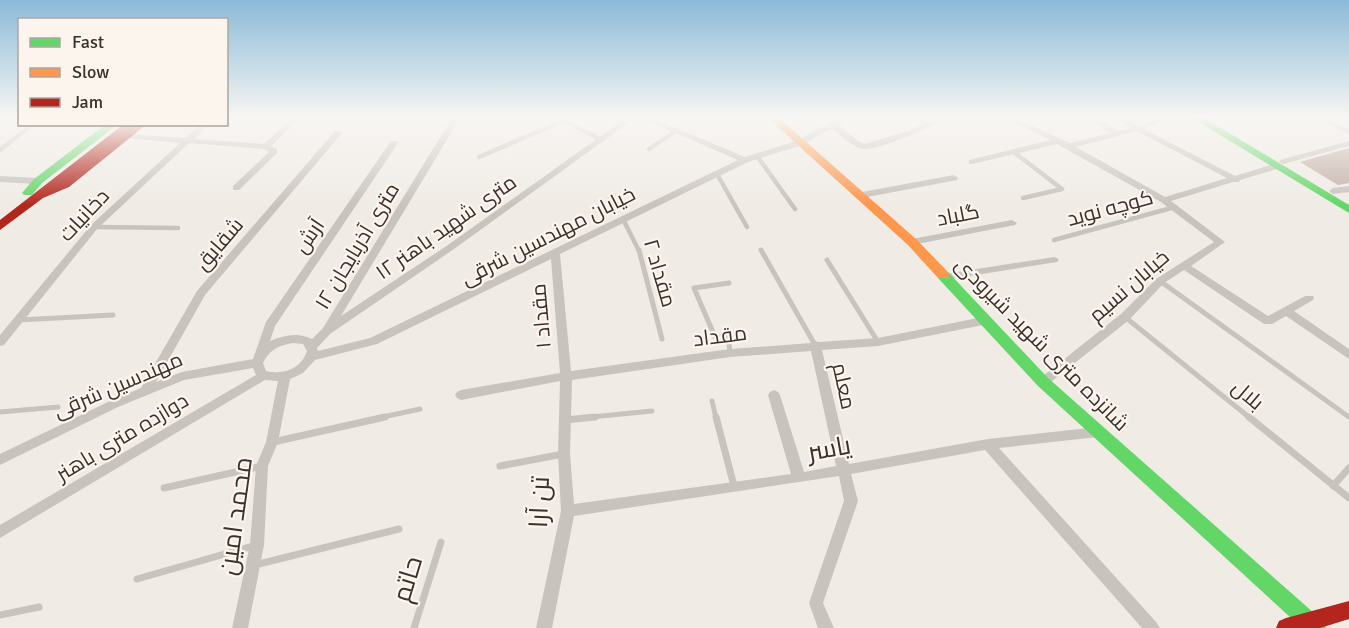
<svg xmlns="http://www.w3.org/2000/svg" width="1349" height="628" font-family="Signika,Cairo,sans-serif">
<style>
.building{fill:#c3afa7}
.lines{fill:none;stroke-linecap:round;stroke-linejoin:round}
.lane-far2{stroke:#c9c3be;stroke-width:4.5}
.lane-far1{stroke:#c9c3be;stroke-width:5}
.lane{stroke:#c9c3be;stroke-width:7}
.street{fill:#c9c3be;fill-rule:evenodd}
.fast{fill:#63d668;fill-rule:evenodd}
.slow{fill:#ff974d;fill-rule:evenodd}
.jam{fill:#b3261e;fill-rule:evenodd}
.labels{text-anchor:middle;stroke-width:4.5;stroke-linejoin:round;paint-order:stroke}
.street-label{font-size:21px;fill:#3b302b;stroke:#fbf5ee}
.near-street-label{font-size:26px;fill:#3b302b;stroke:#fbf5ee}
</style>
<rect width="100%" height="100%" fill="#f0ebe5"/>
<path class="building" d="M1349 148V183L1338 185 1300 162Z"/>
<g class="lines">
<g class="lane-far2">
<path d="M559 118 602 140"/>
<path d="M649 149 677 130"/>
<path d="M0 150 33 124"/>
<path d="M1015 153 1062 189 1023 198"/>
<path d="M757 156 795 209"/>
<path d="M479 157 563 121"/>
<path d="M717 174 747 227"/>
<path d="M623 219 639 251"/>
<path d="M94 227 178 228"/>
<path d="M1054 240 1175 207"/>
</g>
<g class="lane-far1">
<path d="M639 250 662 339"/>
<path d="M761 250 815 345"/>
<path d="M827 260 878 342"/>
<path d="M1160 281 1349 417"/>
<path d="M729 283 694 288 715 337 728 336 730 353"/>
<path d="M1125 317 1250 418"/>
<path d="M19 320 113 315"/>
<path d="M712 401 716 418"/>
<path d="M0 412 58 407"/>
<path d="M378 418 420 409"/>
<path d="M581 418 652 411"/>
</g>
<g class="lane">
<path d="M716 417 734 486"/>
<path d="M1249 417 1349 498"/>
<path d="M565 420 595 417"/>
<path d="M273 442 385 417"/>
<path d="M500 466 563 454"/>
<path d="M1333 486 1349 468"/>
<path d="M164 488 262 466"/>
<path d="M255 565 399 529"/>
<path d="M137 579 256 545"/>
<path d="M0 615 39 607"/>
<path d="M414 628 441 542"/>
</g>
<g class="street">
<path d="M292 118H300L271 146 277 149V153L239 190H233V186L269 152 264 149 189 143 97 229 4 345 0 346V335L91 225 180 143 128 138H125V134L185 138 200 124H208L194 139 264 144Z"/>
<path d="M452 118H460L341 316 448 245 626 118H635L454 249 330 334 317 348 318 351 370 338 738 160 641 118H652L745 157 796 141 839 118H849L838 125 861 143 865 144 908 131 935 118H945C933 127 876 151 863 149 851 147 841 135 832 128L802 145 748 162 560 254 571 371 730 349 811 343 815 341 819 342 878 338 983 317 987 318 988 321 987 324 983 325 878 346 822 350 849 464 988 439 1098 427 1102 428 1104 432 1102 436 1098 437 999 448 1157 623 1160 628H1142L985 450 851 474 858 501 823 603 834 628H818L809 603 844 501 839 476 574 516 552 628H536L561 511 558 454 560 381 461 400 457 398 455 395 457 392 461 390 560 373 551 259 377 344 315 360 303 373 290 379 278 442 268 466 264 545 248 628H232L250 545 256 466 266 442 278 381 265 380 0 538V525L256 375 253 368 184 380 118 407 0 465V454L110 401 141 388 197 291 335 131H341L342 133 205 295 156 382 182 372 253 359 266 322 391 141H397L398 143 275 326 270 341C284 335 298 332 312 339L323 328ZM293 343 303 344 307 351C301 369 284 375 266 371L263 363C269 350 279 345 293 343ZM811 351 836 466 804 472 780 395 778 392 774 390 770 392 768 395 791 474 574 504 570 454 572 380 730 357Z"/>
<path d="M1005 118H1015L1070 143 1111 133 1087 118H1097L1119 131 1131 128 1117 121V118H1124L1138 126 1159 118H1170L1144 129 1235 176 1274 164H1280V168L1240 180 1239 182H1233L1171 201 1225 242 1191 266 1268 316 1305 296H1313L1314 298 1313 300 1294 311 1349 349V359L1286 316 1272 324H1264L1184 270 1164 283 1129 320 1047 385H1039L1037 382 1039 379 1121 314 1156 279 1214 242 1161 202 1057 144 972 164H969V160L1051 140ZM1137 131 1227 178 1165 197 1076 147Z"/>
<path d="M1315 118H1325L1349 129V134Z"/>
<path d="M1349 141V146L1283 164 1279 162 1280 160Z"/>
<path d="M954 175 958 178 957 180 862 198 858 195 862 192Z"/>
<path d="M0 176 38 178 42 181 38 184 0 182Z"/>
<path d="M1349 186V192L1333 194 1329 191 1333 188Z"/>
<path d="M1012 220 1017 223 1015 225 912 245 907 242 912 239Z"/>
<path d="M1054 257 1057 258 1059 260 1057 262 945 280 940 277 945 274Z"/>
</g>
<g class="fast">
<path d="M1192 118H1204L1349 205V213Z"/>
<path d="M106 124H118L42 183 32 195H24L22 193 34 179Z"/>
<path d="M943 271 948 272 1048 378 1323 621 1326 628H1302L1038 386 938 278 937 275 938 272Z"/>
</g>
<path class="slow" d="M768 118H779L916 239 948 272 949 275 948 278H938L908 245Z"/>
<g class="jam">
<path d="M124 124H147L69 187 43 198 0 230V220Z"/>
<path d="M1349 601V619L1320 628H1276L1279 621 1286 618Z"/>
</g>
</g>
<linearGradient id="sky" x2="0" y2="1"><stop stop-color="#8bbad8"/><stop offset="0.57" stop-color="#f8f6f3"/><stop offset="1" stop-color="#f8f6f3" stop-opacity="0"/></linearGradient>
<rect width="1349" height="206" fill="url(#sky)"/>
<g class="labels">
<g class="street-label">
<text transform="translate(1110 208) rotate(-15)" y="7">کوچه نوید</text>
<text transform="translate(84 215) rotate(-47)" y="7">دخانیات</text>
<text transform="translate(958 215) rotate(-11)" y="7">گلباد</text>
<text transform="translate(446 227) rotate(-35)" y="7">۱۲ متری شهید باهنر</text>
<text transform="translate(309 236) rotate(-56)" y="7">آرش</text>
<text transform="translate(548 236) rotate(-27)" y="7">خیابان مهندسین شرقی</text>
<text transform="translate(219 244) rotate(-49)" y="7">شقایق</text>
<text transform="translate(357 246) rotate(-59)" y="7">۱۲ متری آذربایجان</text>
<text transform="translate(660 273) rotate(74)" y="7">مقداد ۲</text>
<text transform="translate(1129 286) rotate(-41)" y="7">خیابان نسیم</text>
<text transform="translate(541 316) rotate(-95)" y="7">مقداد ۱</text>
<text transform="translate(720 336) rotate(-7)" y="7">مقداد</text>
<text transform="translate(1042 344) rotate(45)" y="7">شانزده متری شهید شیرودی</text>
<text transform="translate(118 385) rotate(-23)" y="7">مهندسین شرقی</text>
<text transform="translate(844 386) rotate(78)" y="7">معلم</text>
<text transform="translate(1248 395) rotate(40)" y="7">بلال</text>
<text transform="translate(122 437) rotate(-31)" y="7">دوازده متری باهنر</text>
</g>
<g class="near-street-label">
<text transform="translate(829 448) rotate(-10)" y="9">یاسر</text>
<text transform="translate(539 502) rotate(-88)" y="9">تن آرا</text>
<text transform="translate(235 516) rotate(-82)" y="9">محمد امین</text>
<text transform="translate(407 579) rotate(-73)" y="9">حاتم</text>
</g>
</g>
<rect x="18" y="18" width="210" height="108" fill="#fbf5ee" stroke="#aea6a0" stroke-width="1.5"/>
<rect x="30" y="38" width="30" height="9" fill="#63d668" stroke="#aea6a0" stroke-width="1.5"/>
<text x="72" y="48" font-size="18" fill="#3b302b">Fast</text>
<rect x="30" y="68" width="30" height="9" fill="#ff974d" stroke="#aea6a0" stroke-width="1.5"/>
<text x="72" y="78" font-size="18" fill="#3b302b">Slow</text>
<rect x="30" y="98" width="30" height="9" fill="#b3261e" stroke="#aea6a0" stroke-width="1.5"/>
<text x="72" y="108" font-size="18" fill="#3b302b">Jam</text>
</svg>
